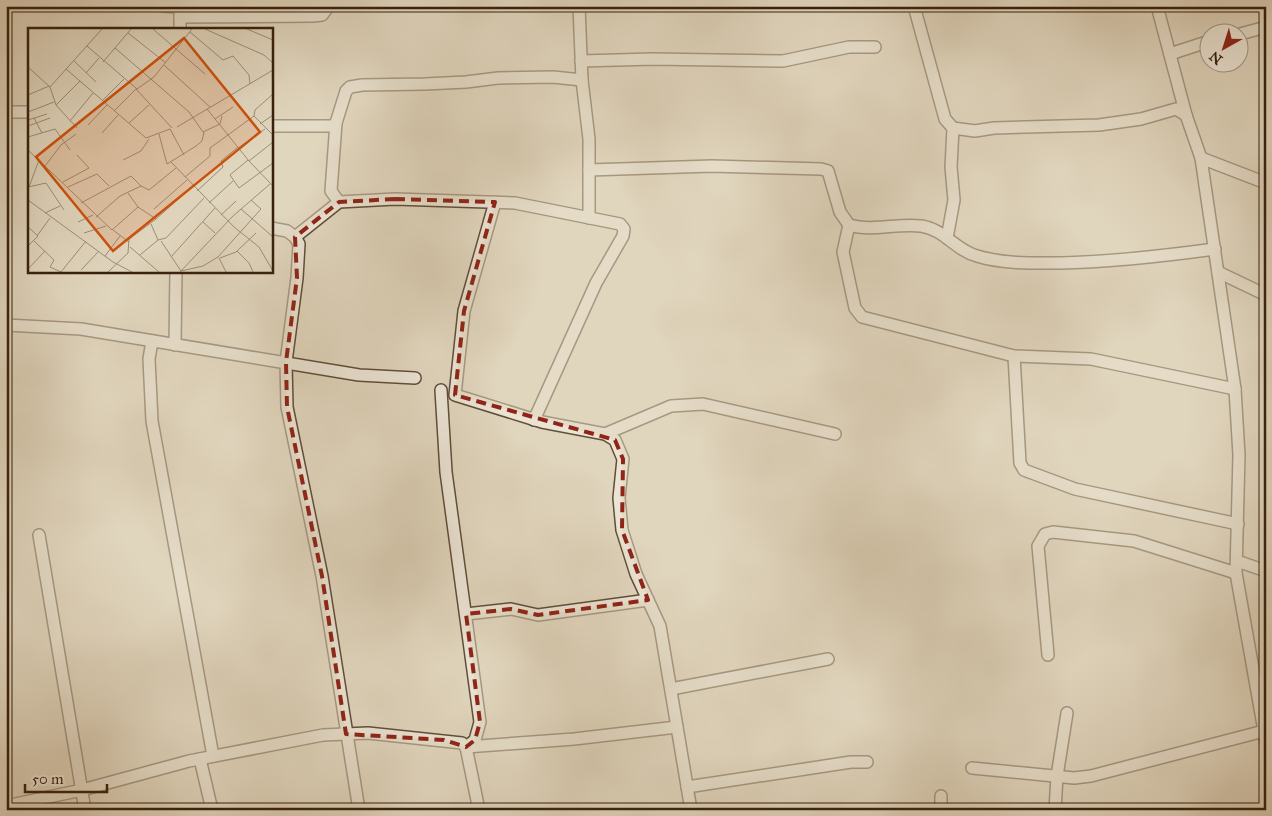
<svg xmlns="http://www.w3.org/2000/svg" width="1272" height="816" font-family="'IM FELL Great Primer',serif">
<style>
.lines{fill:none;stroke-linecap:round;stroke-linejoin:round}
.street-casing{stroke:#604e39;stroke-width:14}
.street{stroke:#ebe4d4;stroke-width:11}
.marked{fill:none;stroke:#8f2418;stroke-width:4;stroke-dasharray:10 6;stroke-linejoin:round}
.inset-road{fill:none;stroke:#9c8d77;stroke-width:1}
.view{fill:#cd510c;fill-opacity:0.15;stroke:#cd510c;stroke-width:2.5}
.inset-edge{fill:none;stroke:#36210d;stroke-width:2.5}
</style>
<rect width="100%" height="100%" fill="#e0d5bd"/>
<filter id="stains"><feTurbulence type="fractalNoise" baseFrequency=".004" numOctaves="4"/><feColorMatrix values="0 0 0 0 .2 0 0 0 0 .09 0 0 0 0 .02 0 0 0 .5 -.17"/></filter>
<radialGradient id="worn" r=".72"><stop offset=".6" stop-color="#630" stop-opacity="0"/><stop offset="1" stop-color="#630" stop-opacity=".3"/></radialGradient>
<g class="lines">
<defs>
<g id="street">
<path d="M162 6 180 7"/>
<path d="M579 6 582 80 589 139V218"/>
<path d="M914 6 945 119 953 128 975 131 994 128 1099 125 1141 119 1176 109 1186 115 1201 158 1235 389 1239 455 1236 573 1266 742"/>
<path d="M1157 6 1186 115"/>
<path d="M180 17 313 16 322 15 329 6"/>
<path d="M180 29V6"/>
<path d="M1240 34 1266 27"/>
<path d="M1170 54 1210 41"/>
<path d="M581 61 653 59 783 61 849 47H875"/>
<path d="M6 112H29"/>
<path d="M336 123 331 191 339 202"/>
<path d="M271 126H333L336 123 346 91 350 87 362 85 425 84 466 82 498 78 553 77 582 80"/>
<path d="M1201 158 1266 183"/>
<path d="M589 170 712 166 821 169 828 171 840 212 849 225C873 232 896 223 921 226 944 229 955 250 977 256 1003 264 1032 263 1060 263 1112 262 1163 256 1215 249"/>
<path d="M495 202 464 311 455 395 542 422 605 434 615 440 623 459 619 498 622 530 636 574 660 626 691 810"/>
<path d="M849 225 843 252 855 308 862 317 1014 356 1091 359 1235 389"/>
<path d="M271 228 287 231 295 237 299 244 297 278 286 362 287 407 322 576 359 810"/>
<path d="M295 237 339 202 395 199 515 203 620 224 624 229 623 236 596 283 534 420"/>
<path d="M947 238 954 200 951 167 953 128"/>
<path d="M1218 272 1266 295"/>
<path d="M6 325 81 329 359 375 415 378"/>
<path d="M152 341 149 359 152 421 213 756"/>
<path d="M175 345 176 271"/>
<path d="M1014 356 1020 463 1024 470 1075 489 1238 524"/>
<path d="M441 390 446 472 480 722 475 740 466 747"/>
<path d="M605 434 671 406 703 404 835 434"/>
<path d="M39 535 85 810"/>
<path d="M1237 561 1266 571"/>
<path d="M466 614 511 609 538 615 648 600"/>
<path d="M1048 655 1038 546 1045 534 1053 532 1134 541 1236 573"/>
<path d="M671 689 828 659"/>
<path d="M466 747 574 739 677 727"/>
<path d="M200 759 212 810"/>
<path d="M972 768 1074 778 1091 776 1264 731"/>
<path d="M687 787 851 762H867"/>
<path d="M941 796V810"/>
<path d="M6 806 82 790 189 761 323 735 368 733 462 743 466 747 479 810"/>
<path d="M1055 810 1057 776 1067 713"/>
</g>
</defs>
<use href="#street" class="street-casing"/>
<use href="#street" class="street"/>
</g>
<path d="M0 0H1272V816H0ZM395 199 495 202 464 311 455 395 615 440 623 459 622 530 648 600 538 615 511 609 466 614 480 722 475 740 466 747 444 740 346 734 322 576 287 407 286 362 297 278 295 237 339 202Z" fill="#e0d5bd" fill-opacity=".55" fill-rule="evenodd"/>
<path class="marked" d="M395 199 495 202 464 311 455 395 615 440 623 459 622 530 648 600 538 615 511 609 466 614 480 722 475 740 466 747 444 740 346 734 322 576 287 407 286 362 297 278 295 237 339 202Z"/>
<g transform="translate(28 28)">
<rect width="245" height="245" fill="#e0d5bd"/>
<path class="inset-road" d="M125 1 177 46M177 1 236 27 245 35M219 1 245 12M162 4 195 32 205 28 221 47 222 56M100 5 138 35M59 18 109 61 126 49 164 1M87 20 161 84 175 104 192 96 194 88M46 33 68 54M75 34 103 1M136 37 182 79M0 39 22 59 28 77 49 100M38 41 118 110 142 101 156 127M58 45 71 30M22 59 74 1M0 67 21 58M74 73 96 51M28 77 52 53M179 81 221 133 245 158M86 83 108 61 144 100M0 84 26 74M226 88 245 107M6 90 14 105M187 91 205 79M0 92 19 86M42 93 65 65M101 95 121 77M232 96 245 87M60 97 79 77M0 98 22 90M149 99 245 42M74 105 90 87M131 106 139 136 168 118 174 113 176 104M0 109 27 101 42 122M210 120 237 101M0 122 84 202 110 179 128 191 165 158M95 132 113 123 121 111M220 132 202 147 211 160 245 135M221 133 245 114M143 134 206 199 231 219 245 243M17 138 33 117 48 106M157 149 182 128V120L226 88 227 82 245 66M35 154 61 140 49 127M0 159 18 155 36 182M1 159 11 132M40 159 69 146 81 158M169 163 195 139 193 133 210 119M100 165 110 179M0 172 85 234 104 244M53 175 103 148 113 158M181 175 205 153M126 181 159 152M213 181 245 209M17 185 32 178M193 187 208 173M68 189 92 168 113 158 121 162 148 140M50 194 65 187M175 194 187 205M123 196 130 212M0 199 10 208 0 218M85 202 101 214M56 205 78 198M9 208 22 190M6 213 26 232 22 239 33 244M133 213 153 243 175 238 190 229 233 181 223 172M102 219 131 244M209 223 221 235 225 244M112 227 130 212 138 210 176 170M77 228 92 208M143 229 187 180M191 230 198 244M192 230 208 224 228 205M0 241 17 223M53 242 71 223M33 244 58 213M80 244 100 225 101 211 128 191M152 244 205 188 242 156"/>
<path class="view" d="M156 10 232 104 85 223 8 129Z"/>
<rect width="245" height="245" class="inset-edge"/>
</g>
<rect width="1272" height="816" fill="none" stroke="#e0d5bd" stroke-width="25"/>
<rect x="8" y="8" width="1257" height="801" fill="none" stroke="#36210d" stroke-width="2.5"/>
<rect x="12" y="12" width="1247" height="791" fill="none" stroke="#36210d"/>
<g transform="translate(1224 48) rotate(219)"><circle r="24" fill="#ebe4d4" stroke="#a39684"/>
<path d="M0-4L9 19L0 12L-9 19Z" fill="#8f2418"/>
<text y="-8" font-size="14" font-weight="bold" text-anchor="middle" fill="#36210d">N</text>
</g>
<path d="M25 784v8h82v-8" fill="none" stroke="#36210d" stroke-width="2.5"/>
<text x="32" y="784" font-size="15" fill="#36210d" stroke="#ebe4d4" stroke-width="4" paint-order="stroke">50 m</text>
<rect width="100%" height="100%" filter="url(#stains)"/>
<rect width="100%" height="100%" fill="url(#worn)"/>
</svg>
